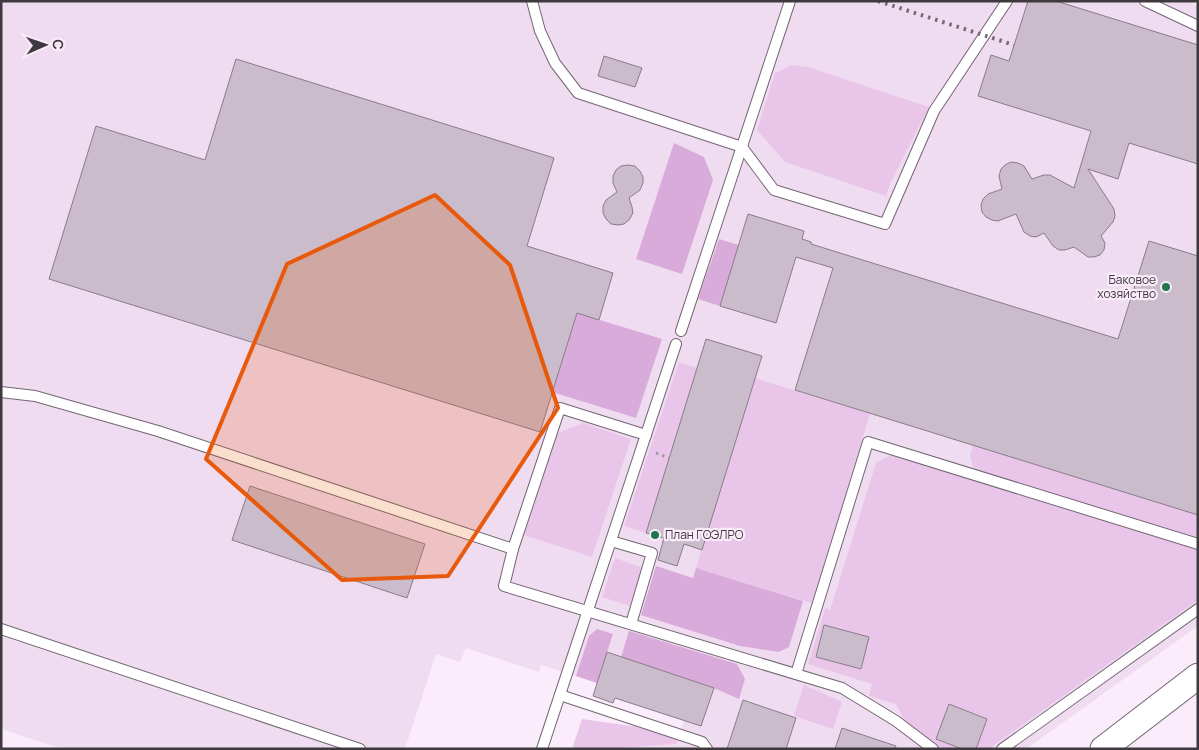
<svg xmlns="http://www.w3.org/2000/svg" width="1199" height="750" font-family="Manrope,sans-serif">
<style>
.built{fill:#f0dcf0}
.green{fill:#e9c5ea}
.forest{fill:#d8abda}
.building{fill:#cabcca;stroke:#897c89}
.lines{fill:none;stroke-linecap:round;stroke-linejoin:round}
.service-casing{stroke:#726673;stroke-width:12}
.tertiary-casing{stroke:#726673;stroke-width:27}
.path{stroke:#a59ba5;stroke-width:3;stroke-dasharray:2.5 4;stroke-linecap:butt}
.service{stroke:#fff;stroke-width:10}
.tertiary{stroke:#fff;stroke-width:25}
.rail{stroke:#726b72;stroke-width:4;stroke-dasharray:2.5 5;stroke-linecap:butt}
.marked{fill:#e8590c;fill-opacity:0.2;stroke:#e8590c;stroke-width:4;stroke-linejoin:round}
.poi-dot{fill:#20764a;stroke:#faecfa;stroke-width:2}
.labels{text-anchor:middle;stroke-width:4.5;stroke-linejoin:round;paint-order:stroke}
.poi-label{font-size:12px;fill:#3e393e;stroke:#faecfa;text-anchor:end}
</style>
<rect width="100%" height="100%" fill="#faecfa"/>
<path class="built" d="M1 1H1190L1198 7V626L1026 749H609L676 744 684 721 615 698 613 703 593 696 597 683 576 676 541 665 539 672 466 648 460 662 436 654 405 749H62L1 729Z"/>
<g class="green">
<path d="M792 65 808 67 929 107 890 184 886 196 785 162 757 130 775 73Z"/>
<path d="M679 362 697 368 646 533 624 526Z"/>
<path d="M755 378 870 414 812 603 696 568Z"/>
<path d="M583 423 631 439 592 557 524 535 558 433Z"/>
<path d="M973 445 1198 515V537L1193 538 974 470 970 456Z"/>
<path d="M891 455 1198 550V600L990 748 942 749 904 720 896 704 869 696 872 684 808 664 825 608 830 610 876 463Z"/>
<path d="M615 558 643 568 630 606 602 597Z"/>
<path d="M804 685 842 702 833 729 794 716Z"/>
<path d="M582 719 638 727 678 740 676 744 609 749H572Z"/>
</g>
<g class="forest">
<path d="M674 143 704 157 713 180 682 274 636 259Z"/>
<path d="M719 239 739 245 720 306 698 299Z"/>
<path d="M577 313 662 339 636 418 552 392Z"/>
<path d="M656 566 693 578 696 568 803 601 789 647 779 652 740 646 641 615Z"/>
<path d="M597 629 613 634 597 683 576 676 589 636Z"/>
<path d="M629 631 737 664 745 679 739 699 714 688 621 657Z"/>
</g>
<g class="building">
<path d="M1028 1H1056L1198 45V164L1129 143 1118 179 1088 169 1114 209 1115 216 1113 222 1101 236 1105 243 1104 250 1100 255 1094 257H1088L1074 247 1065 250H1059L1053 246 1044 233 1036 237 1030 236 1024 232 1016 214 998 221 992 220 986 217 982 212 981 205 983 199 988 194 1002 189 999 176 1001 169 1005 165 1011 162 1018 163 1024 166 1032 179 1044 175H1050L1074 188 1091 131 978 96 991 55 1009 61Z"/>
<path d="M604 56 642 68 635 87 598 76Z"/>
<path d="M236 59 554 158 527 246 613 273 599 320 577 313 540 432 49 279 96 126 205 160Z"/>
<path d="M628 165 635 166 640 171 643 177V183L640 190 629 198 632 207 633 213 629 220 624 224 618 225 611 224 606 219 603 213V206L606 200 617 192 613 183V176L616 170 621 166Z"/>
<path d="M748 214 804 231 802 239 811 242V244L1118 339 1149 241 1198 256V515L795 390 833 268 796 257 776 323 720 306Z"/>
<path d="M706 339 762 356 702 550 684 544 677 566 658 560 664 538 646 533Z"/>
<path d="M250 486 425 544 407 598 232 540Z"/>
<path d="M824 625 869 637 861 669 816 657Z"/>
<path d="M607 652 714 688 701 726 615 698 613 703 593 696Z"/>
<path d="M743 700 796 718 786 749H727Z"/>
<path d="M949 704 987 719 976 749H962L936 739Z"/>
<path d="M842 728 896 746 895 749H835Z"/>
</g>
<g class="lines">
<defs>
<g id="service">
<path d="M532 1 540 31 555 63 578 93 742 147 774 190 885 224 934 111 1007 1"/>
<path d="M1145 1 1198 26"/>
<path d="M681 331 790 1"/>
<path d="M1 392 35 396 158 431 513 549"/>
<path d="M646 435 560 408 513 549 504 586 842 688 896 721 933 749"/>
<path d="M611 541 652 553 631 624"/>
<path d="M1 629 360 749"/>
<path d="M796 674 868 442 1198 544"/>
<path d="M560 695 702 742 707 749"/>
<path d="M542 749 676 344"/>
<path d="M1002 749 1198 609"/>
</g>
<path id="tertiary" d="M1103 749 1198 676"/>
</defs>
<use href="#service" class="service-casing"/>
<use href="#tertiary" class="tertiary-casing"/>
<path class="path" d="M656 453 669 458"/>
<use href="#service" class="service"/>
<use href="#tertiary" class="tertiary"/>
<path class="rail" d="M878 1 1014 45"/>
</g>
<path class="marked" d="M435 195 510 265 558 408 448 576 342 580 206 459 287 264Z"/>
<g class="poi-dot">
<circle cx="1166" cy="287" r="5"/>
<circle cx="655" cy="535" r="5"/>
</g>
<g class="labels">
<g class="poi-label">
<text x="1156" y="284">Баковое<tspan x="1156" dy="14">хозяйство</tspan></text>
<text x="665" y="539" text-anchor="start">План ГОЭЛРО</text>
</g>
</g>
<rect width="1199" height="750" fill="none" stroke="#3e393e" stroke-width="5"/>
<g transform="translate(45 45) rotate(88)" stroke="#faecfa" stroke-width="4" paint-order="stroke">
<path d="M0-4L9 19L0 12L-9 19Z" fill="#3e393e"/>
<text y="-8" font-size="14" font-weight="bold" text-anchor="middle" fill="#3e393e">С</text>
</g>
</svg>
